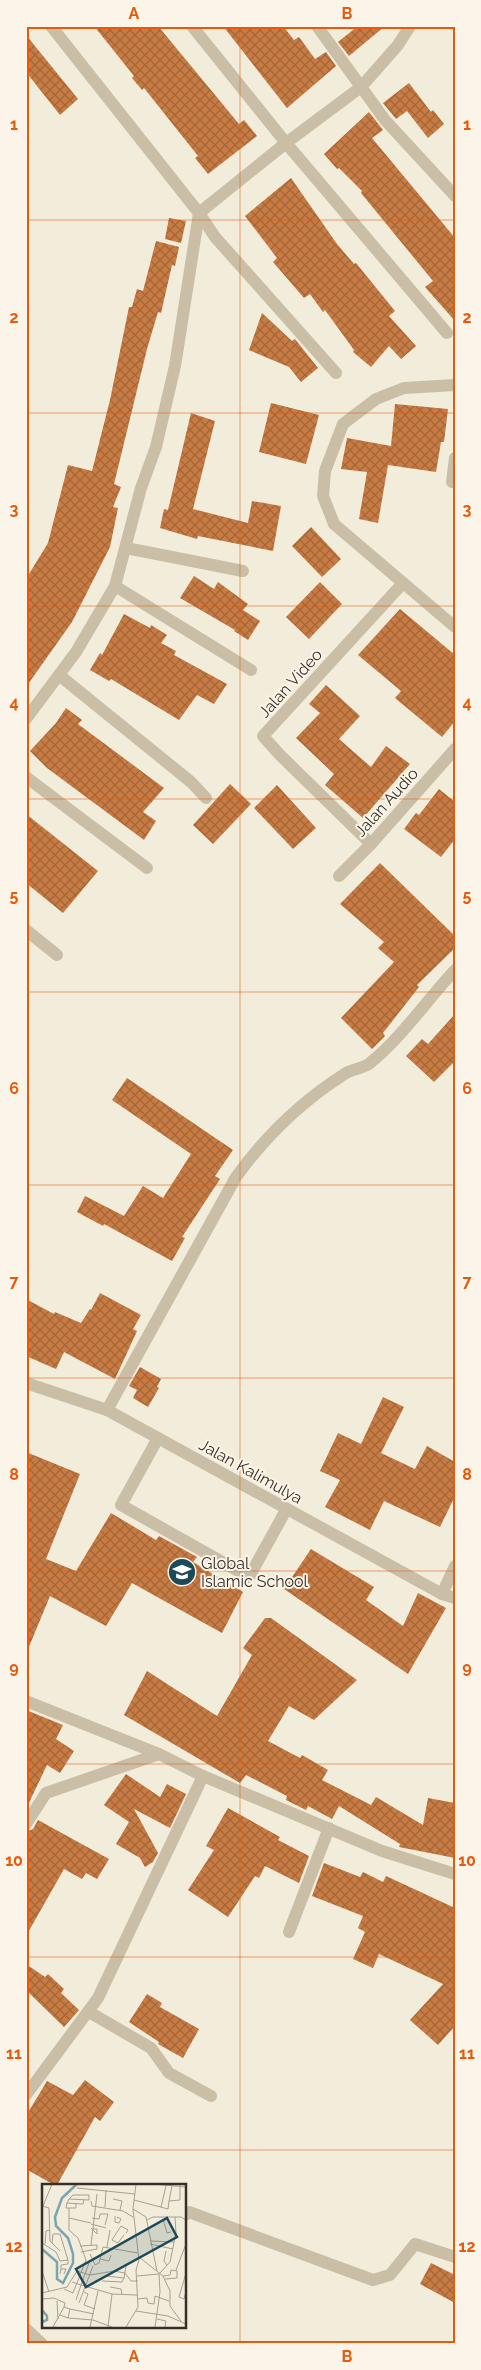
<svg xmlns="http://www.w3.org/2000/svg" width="481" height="2370" font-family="Raleway,sans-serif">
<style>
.building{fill:url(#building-cross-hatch)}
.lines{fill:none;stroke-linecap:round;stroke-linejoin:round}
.minor{stroke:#cbbea7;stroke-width:12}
.grid{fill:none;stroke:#e8590c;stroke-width:1;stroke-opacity:0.55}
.labels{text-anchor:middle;stroke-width:4;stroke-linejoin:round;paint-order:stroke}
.street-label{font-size:16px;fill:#372f28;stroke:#faf5e8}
.poi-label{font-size:16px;fill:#372f28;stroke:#faf5e8;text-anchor:start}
.inset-river{fill:none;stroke:#7aa4b0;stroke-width:2.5}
.inset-road{fill:none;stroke:#a7a093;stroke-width:1}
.view{fill:#1d4a59;fill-opacity:0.15;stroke:#1d4a59;stroke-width:2.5}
.inset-edge{fill:none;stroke:#372f28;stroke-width:2.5}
.neatline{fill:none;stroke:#e8590c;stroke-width:2}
.grid-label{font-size:16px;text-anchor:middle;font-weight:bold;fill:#e8590c}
</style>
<defs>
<pattern id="building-cross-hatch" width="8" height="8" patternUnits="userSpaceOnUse" patternTransform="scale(1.25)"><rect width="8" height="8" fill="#c87c44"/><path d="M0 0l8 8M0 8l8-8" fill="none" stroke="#a36639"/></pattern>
</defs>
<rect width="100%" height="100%" fill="#f2ecdb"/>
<g class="building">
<path d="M94 26H158L239 124 244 120 257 136 208 174 195 158 198 156 144 88 142 90 132 78 134 76Z"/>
<path d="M223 26H283L294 40 299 37 315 59 326 52 336 66 287 108Z"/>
<path d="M358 26H385L349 56 338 42Z"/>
<path d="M26 35 78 99 60 115 26 72Z"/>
<path d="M409 83 431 112 433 110 444 124 428 138 407 111 396 119 383 103Z"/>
<path d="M369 112 383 130 372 138 455 238V321L425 287 433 281 361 193 362 191 339 168 337 169 324 154Z"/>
<path d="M291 178 337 244 354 264 356 263 395 311 389 316 416 346 401 359 389 346 371 367 353 352 354 350 325 310 323 312 310 294 304 298 273 262 277 258 245 216Z"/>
<path d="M169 218 186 221 181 243 165 239Z"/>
<path d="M156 241 179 247 175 266 172 265 161 313 158 312 147 349 114 484 121 487 113 507 118 508 110 547 72 622 26 687V579L48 543 68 465 92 471 110 400 129 307H132L137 289 143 291Z"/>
<path d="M262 313 292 341 295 339 318 368 301 382 289 367 249 350Z"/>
<path d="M271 403 319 415 306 464 259 452Z"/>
<path d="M395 404 448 409 444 442H441L436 472 388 465 378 523 359 519 367 472 341 469 347 438 391 446Z"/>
<path d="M191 413 215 421 193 509 248 523 252 501 281 506 273 551 198 536 197 539 160 528 164 509 168 510Z"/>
<path d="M311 527 341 559 322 577 292 546Z"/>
<path d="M194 576 214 589 218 582 248 604 243 610 260 621 248 640 234 631 235 630 180 598Z"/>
<path d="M320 582 342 604 309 639 286 617Z"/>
<path d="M400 609 455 655V721L442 737 395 698 401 691 358 655Z"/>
<path d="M124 614 150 628 151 625 167 635 161 643 176 651 174 655 227 684 214 704 197 695 179 720 111 679 109 681 90 670 100 653 102 655Z"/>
<path d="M326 685 360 716 339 739 371 767 386 746 410 764 363 818 325 785 334 774 296 738 320 713 309 704Z"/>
<path d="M66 708 82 720 78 724 164 788 143 812 156 821 144 840 47 768 30 751 56 723Z"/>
<path d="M230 784 251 804 213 844 193 825Z"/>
<path d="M277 785 316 828 293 849 254 808Z"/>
<path d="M439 789 455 802V839L441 857 404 829 416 813 419 815Z"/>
<path d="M26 814 98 871 63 913 26 883Z"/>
<path d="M380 863 455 936V948L417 985 419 987 383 1033 385 1036 372 1049 341 1018 394 962 378 948 384 942 340 904Z"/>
<path d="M455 1014V1061L434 1082 406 1056 422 1039 428 1044Z"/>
<path d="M127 1078 233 1150 215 1176 220 1179 182 1237 185 1238 172 1261 104 1224 103 1226 77 1212 85 1196 124 1216 143 1186 163 1198 191 1154 112 1100Z"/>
<path d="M100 1293 141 1315 133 1329 137 1331 115 1379 64 1352 56 1369 26 1356V1299L54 1314 55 1312 81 1323 90 1309 91 1310Z"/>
<path d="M140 1367 161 1379 157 1387 159 1388 148 1407 133 1398 137 1390 129 1386Z"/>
<path d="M383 1397 404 1407 381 1453 415 1469 427 1446 455 1462V1496L440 1527 384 1501 370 1530 325 1507 340 1480 320 1471 338 1433 361 1444Z"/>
<path d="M26 1452 80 1474 46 1559 76 1571 111 1513 156 1540 159 1536 197 1557 193 1562 243 1592 222 1633 132 1583 106 1626 50 1596 26 1654Z"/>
<path d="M311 1549 374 1587 366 1600 403 1626 418 1593 446 1608 408 1674 284 1589Z"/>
<path d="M265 1618H271L357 1680 314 1720 289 1706 268 1741 300 1758 302 1755 328 1770 322 1780 371 1805 376 1797 423 1825 428 1798 455 1803V1858L399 1847 400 1844 339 1806 332 1819 308 1806 306 1810 286 1800 287 1796 246 1775 240 1783 124 1715 147 1671 217 1716 252 1655 243 1648Z"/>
<path d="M26 1710 63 1725 56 1739 74 1751 60 1773 47 1765 26 1809Z"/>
<path d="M126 1774 160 1797 167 1784 186 1794 170 1828 134 1809 158 1853 153 1862 145 1867 140 1858 116 1844 129 1822 104 1805Z"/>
<path d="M228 1808 280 1837 278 1840 309 1856 299 1883 265 1866 259 1878 255 1876 228 1917 188 1890 214 1850 206 1846Z"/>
<path d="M38 1820 109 1859 97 1879 86 1873 82 1879 64 1869 26 1936V1832L33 1829Z"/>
<path d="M324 1863 360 1877 363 1872 383 1882 386 1876 455 1908V2026L438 2045 410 2020 443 1984 379 1954 373 1968 353 1959 365 1932 358 1928 363 1916 312 1896Z"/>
<path d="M26 1964 45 1977 48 1974 64 1989 61 1993 79 2010 64 2027 26 1990Z"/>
<path d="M147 1994 162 2003 160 2007 199 2029 183 2058 158 2044 159 2042 129 2022Z"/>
<path d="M85 2080 114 2102 100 2121 95 2117 57 2185H54L26 2169V2116L47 2081 73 2095Z"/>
<path d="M431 2263 455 2275V2303L420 2284Z"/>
</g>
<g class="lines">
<g class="minor">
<path d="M51 26 199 213 215 237 336 373"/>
<path d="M192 26 286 143 447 333"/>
<path d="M317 26 385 120 455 196"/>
<path d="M455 385 404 388 376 399 343 424 325 471 323 496 334 524 455 627"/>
<path d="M452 482 455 458"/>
<path d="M126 548 243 571"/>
<path d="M115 586 251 670"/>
<path d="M59 675 191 782 206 798"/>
<path d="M26 719 76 652 115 586 141 488 156 447 175 366 199 213 286 143 361 87 398 45 410 26"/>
<path d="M26 777 147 868"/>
<path d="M371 844 279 754 263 736 403 583"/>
<path d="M339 876 371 844 455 749"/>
<path d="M26 930 57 955"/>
<path d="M26 1383 107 1410 442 1594 455 1598"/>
<path d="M107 1410 236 1177C265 1137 301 1102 343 1075 351 1069 363 1069 370 1063 402 1037 427 1000 455 970"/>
<path d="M158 1438 121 1505 249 1577 286 1510"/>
<path d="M442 1594 455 1566"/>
<path d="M26 1701 159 1754 203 1776 382 1851 455 1874"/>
<path d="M26 1824 46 1793 159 1754"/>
<path d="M289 1932 329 1828"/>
<path d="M89 2012 151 2048 169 2073 211 2096"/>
<path d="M26 2095 98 1998 203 1776"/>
<path d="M185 2215 189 2212 373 2280 390 2275 415 2244 455 2257"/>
<path d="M26 2329 42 2344"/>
</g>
</g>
<path class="grid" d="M240 26V2344M26 220H455M26 413H455M26 606H455M26 799H455M26 992H455M26 1185H455M26 1378H455M26 1571H455M26 1764H455M26 1957H455M26 2150H455"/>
<defs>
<symbol id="school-disc" viewBox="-11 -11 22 22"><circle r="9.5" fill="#1d4a59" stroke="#faf5e8"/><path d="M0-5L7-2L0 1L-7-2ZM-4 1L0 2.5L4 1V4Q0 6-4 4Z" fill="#fff"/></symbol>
</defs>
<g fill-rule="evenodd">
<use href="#school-disc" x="166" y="1556" width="32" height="32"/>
</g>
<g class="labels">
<g class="street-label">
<text transform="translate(290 683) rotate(-48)" y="6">Jalan Video</text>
<text transform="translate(386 802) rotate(-48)" y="6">Jalan Audio</text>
<text transform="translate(251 1471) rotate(29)" y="6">Jalan Kalimulya</text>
</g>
<g class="poi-label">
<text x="201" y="1569">Global<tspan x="201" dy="18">Islamic School</tspan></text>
</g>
</g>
<g transform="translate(42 2184)">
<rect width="144" height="144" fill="#f2ecdb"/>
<path class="inset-river" d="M0 65 15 78V95L21 99 31 79V70L26 54 14 42 13 33 20 14 35 0M0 126 5 132V136L0 138"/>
<path class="inset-road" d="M111 0 144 3M35 4 93 10M31 11H47V16L27 15ZM27 15 25 19 41 20 42 16M71 15 80 17 78 26M92 16 126 25 127 17 138 16V0M49 17 50 22 81 27 91 33M127 17 130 2M25 19 24 24H34V20M0 22 7 24 8 57 18 67M1 22 10 0M63 23 64 6M119 23 124 2M91 25 104 33 115 87M73 32V38L77 39 79 35 75 33M27 34 49 39M50 34 57 35 58 30H66L63 41M121 35 125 49 129 48M105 36 111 33H139L144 36M49 40 64 44M49 44 55 50V45H51M82 51 76 59 70 56 79 42 86 46 84 49M108 57 132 58M0 59 14 68 18 77 26 76 18 50H11L10 59M3 60 4 47 8 46M108 60 131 65M49 61 55 10M38 62 55 61V65L39 68M65 63 68 46M124 67 122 77 125 81M48 70 53 81 57 79 61 63 96 69M97 73 121 92 128 107V122L139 137M58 75 67 77 69 71M19 85V81L26 80V76M134 86 144 60M0 87 7 108M144 89 137 113 142 115 144 108M18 90 19 85H24L22 90M64 92 82 94 84 82M95 92 117 90 128 78 134 49 133 33M121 92 128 91 129 86 135 87M123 95 135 94V87M60 97 80 98 82 94M30 98 39 101 47 79M68 103 79 105 80 110M22 105 31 109 44 76 36 54 27 46V24M42 108 46 110 42 121 53 125M0 109 25 103 35 87 48 91 72 87 83 89 89 97H96M0 115 12 114 23 119 22 123 28 125 52 130M95 115 105 114 106 119 112 120 113 112 127 117M34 116 39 101 70 110 95 111M15 117 16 135M37 119 51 82M94 127 126 132 144 140M18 131 26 134 28 125M26 134 51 136 70 143M115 135 124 137 123 143M11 143 22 123M48 143 56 107M66 143 70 110M84 143 96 123 94 86 97 76 91 25 94 0M113 143 118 108 117 90"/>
<path class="view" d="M125 34 135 53 44 103 34 85Z"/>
<rect width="144" height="144" class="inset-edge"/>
</g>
<rect width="481" height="2370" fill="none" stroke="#faf5e8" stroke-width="55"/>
<rect x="28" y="28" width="426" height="2314" class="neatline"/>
<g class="grid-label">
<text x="134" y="19">A</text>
<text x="347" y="19">B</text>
<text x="14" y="130">1</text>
<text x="467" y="130">1</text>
<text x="14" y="323">2</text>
<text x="467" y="323">2</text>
<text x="14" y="515">3</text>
<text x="467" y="515">3</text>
<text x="14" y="708">4</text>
<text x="467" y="708">4</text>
<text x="14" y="901">5</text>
<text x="467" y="901">5</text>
<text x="14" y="1094">6</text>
<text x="467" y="1094">6</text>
<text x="14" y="1287">7</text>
<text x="467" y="1287">7</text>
<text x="14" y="1480">8</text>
<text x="467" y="1480">8</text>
<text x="14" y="1673">9</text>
<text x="467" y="1673">9</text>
<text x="14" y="1866">10</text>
<text x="467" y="1866">10</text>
<text x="14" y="2059">11</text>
<text x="467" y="2059">11</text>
<text x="14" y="2252">12</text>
<text x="467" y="2252">12</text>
<text x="134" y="2362">A</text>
<text x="347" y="2362">B</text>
</g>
</svg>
